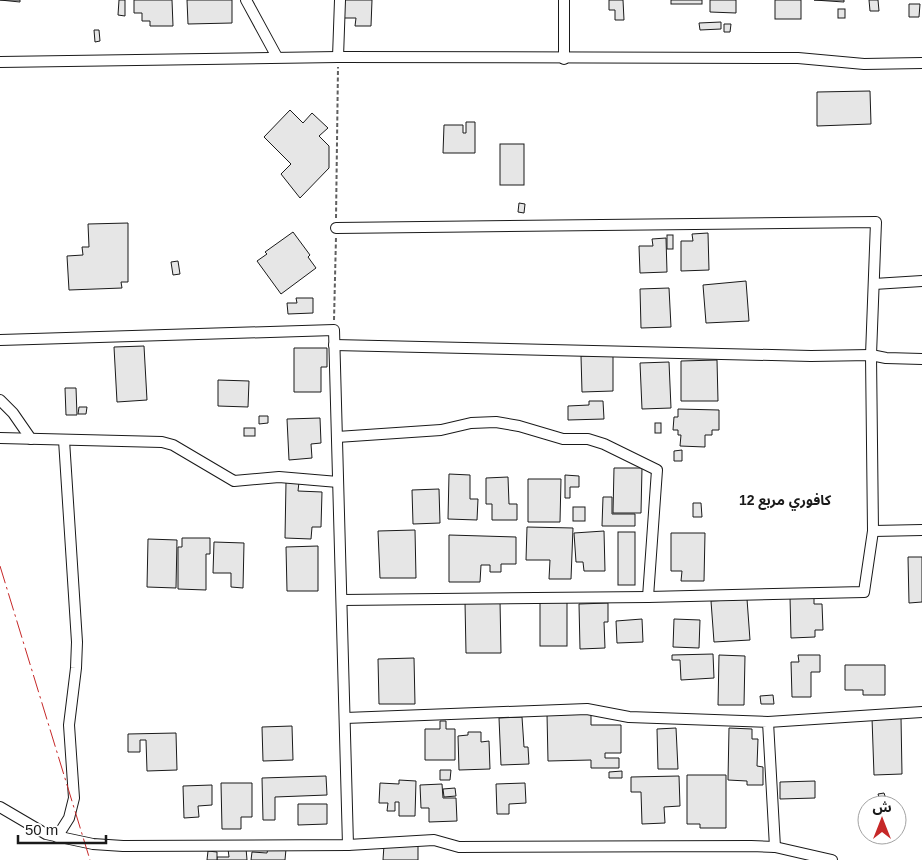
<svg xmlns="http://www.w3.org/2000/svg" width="922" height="860" font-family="Helvetica,'Noto Sans Arabic',sans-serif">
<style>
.building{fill:#e6e6e6;stroke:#1a1a1a}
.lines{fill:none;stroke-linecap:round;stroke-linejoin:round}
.street-casing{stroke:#1a1a1a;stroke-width:12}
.path{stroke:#5f5f5f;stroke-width:2;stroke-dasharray:4 2.5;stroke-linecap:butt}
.street{stroke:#fff;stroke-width:10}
.power{stroke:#c62828;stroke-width:1;stroke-dasharray:18 4 2.5 4;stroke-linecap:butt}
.labels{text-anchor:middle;stroke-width:4;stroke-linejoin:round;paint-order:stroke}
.neighbourhood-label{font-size:14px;font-weight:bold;fill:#1a1a1a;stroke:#fff}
</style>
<rect width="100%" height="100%" fill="#fff"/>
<g class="building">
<path d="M0 0H20V2Z"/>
<path d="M119 0H125V16L118 15Z"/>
<path d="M134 0H172L173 26H150V21H142V13H134Z"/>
<path d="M187 0H232V23L188 24Z"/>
<path d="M343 0H372L371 26H355L356 18H342Z"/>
<path d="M609 0H623L624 20H615V10H609Z"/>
<rect x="671" y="0" width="31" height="4"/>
<path d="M710 0H736V13L710 12Z"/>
<rect x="775" y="0" width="26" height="19"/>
<path d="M814 0H844V2Z"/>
<path d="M869 0H878L879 11H870Z"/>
<path d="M909 4H920L919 17H909Z"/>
<rect x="838" y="9" width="7" height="9"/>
<path d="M721 22V29L700 30 699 23Z"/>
<path d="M724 24H731L730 32H724Z"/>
<path d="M94 30H99L100 41 95 42Z"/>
<path d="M870 91 871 124 817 126V92Z"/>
<path d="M290 110 303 123 312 113 328 128 319 136 329 146V168L300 198 281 174 291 164 264 137Z"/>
<path d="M466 122H475V153H443L444 125H463V133H466Z"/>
<rect x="500" y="144" width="24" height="41"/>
<path d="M519 203 525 204 524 213 518 212Z"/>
<path d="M128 223V282H121L122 288 69 290 67 256 83 255 82 247H89L88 224Z"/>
<path d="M293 232 310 255 308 257 316 268 281 294 257 261 267 254 265 252Z"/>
<path d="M708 233 709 270 681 271V241H693L692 234Z"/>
<rect x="667" y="235" width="6" height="14"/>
<path d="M666 238 667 272 640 273 639 246H653L652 239Z"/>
<path d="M178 261 180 274 173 275 171 262Z"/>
<path d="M746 281 749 321 706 323 703 285Z"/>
<path d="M669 288 671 327 641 328 640 289Z"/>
<path d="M296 298H313V313L288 314 287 303H297Z"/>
<path d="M144 346 147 400 117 402 114 347Z"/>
<path d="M294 348H327V367H321V392H294Z"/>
<path d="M613 355V391L582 392 581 356Z"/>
<path d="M717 360 718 401H681V361Z"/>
<path d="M669 362 671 408 642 409 640 363Z"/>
<path d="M218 380 249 381 248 407 218 406Z"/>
<path d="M65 388H76L77 415H66Z"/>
<path d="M589 401H603L604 419 568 420V406L589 405Z"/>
<path d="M79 407H87L86 414H78Z"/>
<path d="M678 409 719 410V430H712V435H705V447L680 446 681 435H678V430H673L674 417H678Z"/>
<path d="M259 416H268V423L259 424Z"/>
<path d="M320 418 321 443 311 444 312 458 289 460 287 419Z"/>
<rect x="655" y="423" width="6" height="10"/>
<rect x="244" y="428" width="11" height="8"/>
<path d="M682 450V461H674V451Z"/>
<path d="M614 468H642L641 513H613Z"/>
<path d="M449 474 470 475V499H478L477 520 448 519Z"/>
<path d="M565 475 579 476V487H570V498H565Z"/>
<path d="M508 477 509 504H517V520H492V504H486V478Z"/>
<path d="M528 479H561L560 522H528Z"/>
<path d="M286 482H299L298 491 322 492 321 527H312L311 539 285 538Z"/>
<path d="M439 489 440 523 413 524 412 490Z"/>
<path d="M603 497H612V514H635V526H602Z"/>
<path d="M693 503H701L702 517H693Z"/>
<rect x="573" y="507" width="12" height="14"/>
<path d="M527 527 573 528 571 579H549L550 560H526Z"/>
<path d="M415 530 416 578H380L378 531Z"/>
<path d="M604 531 605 571H584L583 562H576L574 533Z"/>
<rect x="618" y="532" width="17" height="53"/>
<path d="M671 533H705L704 581H681L682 571H671Z"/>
<path d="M449 535 516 537V564H501V572H490V565H481L480 582H449Z"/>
<path d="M182 538H210V554H206V590L178 589V547H182Z"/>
<path d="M148 539 177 540 176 588 147 587Z"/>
<path d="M214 542 244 543 243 588 231 587V573H213Z"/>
<path d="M318 546V591H287L286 547Z"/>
<path d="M908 557H922V602L909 603Z"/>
<path d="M814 596V604H822L823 630H815V637L791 638 790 597Z"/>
<rect x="540" y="599" width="27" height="47"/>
<path d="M747 599 750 640 714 642 711 601Z"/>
<path d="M500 601 501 653H466L465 602Z"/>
<path d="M608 603V622H604L605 648 580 649 579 604Z"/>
<path d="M642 619 643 642 617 643 616 621Z"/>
<path d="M674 619 700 620 699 648 673 647Z"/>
<path d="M713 654 714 678 681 680 680 660H672V655Z"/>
<path d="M719 655 745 656 744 705H718Z"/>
<path d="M798 655H820V672H811V697H792L791 662H799Z"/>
<path d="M414 658 415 704H379L378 659Z"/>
<path d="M845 665H885V695H863V690H845Z"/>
<path d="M773 695 774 704H761L760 696Z"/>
<path d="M547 714H591V725H621V753H605V758H619V768H591V760L548 761Z"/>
<path d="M522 717 524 747H528L529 764 501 765 499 718Z"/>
<path d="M901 717 902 774 874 775 872 718Z"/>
<path d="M440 721H446V729H455V760H425V729H440Z"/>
<path d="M292 726 293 760 263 761 262 727Z"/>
<path d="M676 728 678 769H658L657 729Z"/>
<path d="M729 728 752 729V739H758L757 766 763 767V785H747V781L728 780Z"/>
<path d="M468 732H481V742L489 741 490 769 459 770 458 736 468 735Z"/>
<path d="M176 733 177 770 147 771 146 740H140V752H128V734Z"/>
<path d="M440 770H451L450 780H440Z"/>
<path d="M622 771V778H609V772Z"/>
<path d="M687 775H726V828H700V824H687Z"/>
<path d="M326 776 327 795 275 797V820H263L262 778Z"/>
<path d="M679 776 680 806 664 807 665 823 642 824 641 792H631V777Z"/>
<path d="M399 780 416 781 415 816H399V802H395V811H387L388 803H379L380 783 399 784Z"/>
<path d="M815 781V798L780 799V782Z"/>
<path d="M221 783H252V817H241V829H222Z"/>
<path d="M525 783 526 803 509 804V814H497L496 784Z"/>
<path d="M442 784 443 798H456L457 821 429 822V808H421L420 785Z"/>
<path d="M212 785V805L198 806 199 817 184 818 183 786Z"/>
<path d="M455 788 456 796 444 797 443 789Z"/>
<path d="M884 793 887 802 881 804 878 794Z"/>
<path d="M298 804H327V824L298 825Z"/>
<path d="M384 845H418V860H383Z"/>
<path d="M246 848 247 860H217V857H229L228 849Z"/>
<path d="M268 848 286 849 285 860H251L252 852 267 853Z"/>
<path d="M208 851 217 852V860H207Z"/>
</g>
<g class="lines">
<defs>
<g id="street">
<path d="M246 0 277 57"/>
<path d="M338 57 340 0"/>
<path d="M564 59V0"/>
<path d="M0 62 338 57 798 58 864 64 922 63"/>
<path d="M336 228 876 222 871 355 873 531 864 592 648 597 342 600"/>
<path d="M874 284 922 281"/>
<path d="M0 340 334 330 348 845"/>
<path d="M334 345 811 356 871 355 886 358 922 359"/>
<path d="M0 400 13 413 31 439"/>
<path d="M337 437 441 430 471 423 496 422 519 426 563 439H588L604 444 657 470 648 597"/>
<path d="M0 438 162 442 173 445 234 481 279 477 338 482"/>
<path d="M873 531 922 530"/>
<path d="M345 718 587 709 629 717 768 722 775 847"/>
<path d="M768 722 922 712"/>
<path d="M0 807 46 834 93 844 123 846 348 845 434 840 459 847 751 846 775 847 832 860"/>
<path d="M57 837 69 818 74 798 69 725 76 668 77 642 64 440"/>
</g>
</defs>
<use href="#street" class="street-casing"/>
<g class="path">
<path d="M336 218 338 67"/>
<path d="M334 320 336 237"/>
</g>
<use href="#street" class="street"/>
<path class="power" d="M0 566 90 860"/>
</g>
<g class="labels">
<g class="neighbourhood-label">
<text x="785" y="505">كافوري مربع 12</text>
</g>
</g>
<g transform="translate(882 820)"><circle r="24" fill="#ffffff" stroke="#a3a3a3"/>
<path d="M0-4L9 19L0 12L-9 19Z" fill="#c62828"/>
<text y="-8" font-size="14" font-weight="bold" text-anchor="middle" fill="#1a1a1a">ش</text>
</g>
<path d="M18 835v8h88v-8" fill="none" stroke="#1a1a1a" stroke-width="2.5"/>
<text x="25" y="835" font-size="15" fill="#1a1a1a" stroke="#ffffff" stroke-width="4" paint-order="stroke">50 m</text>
</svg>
